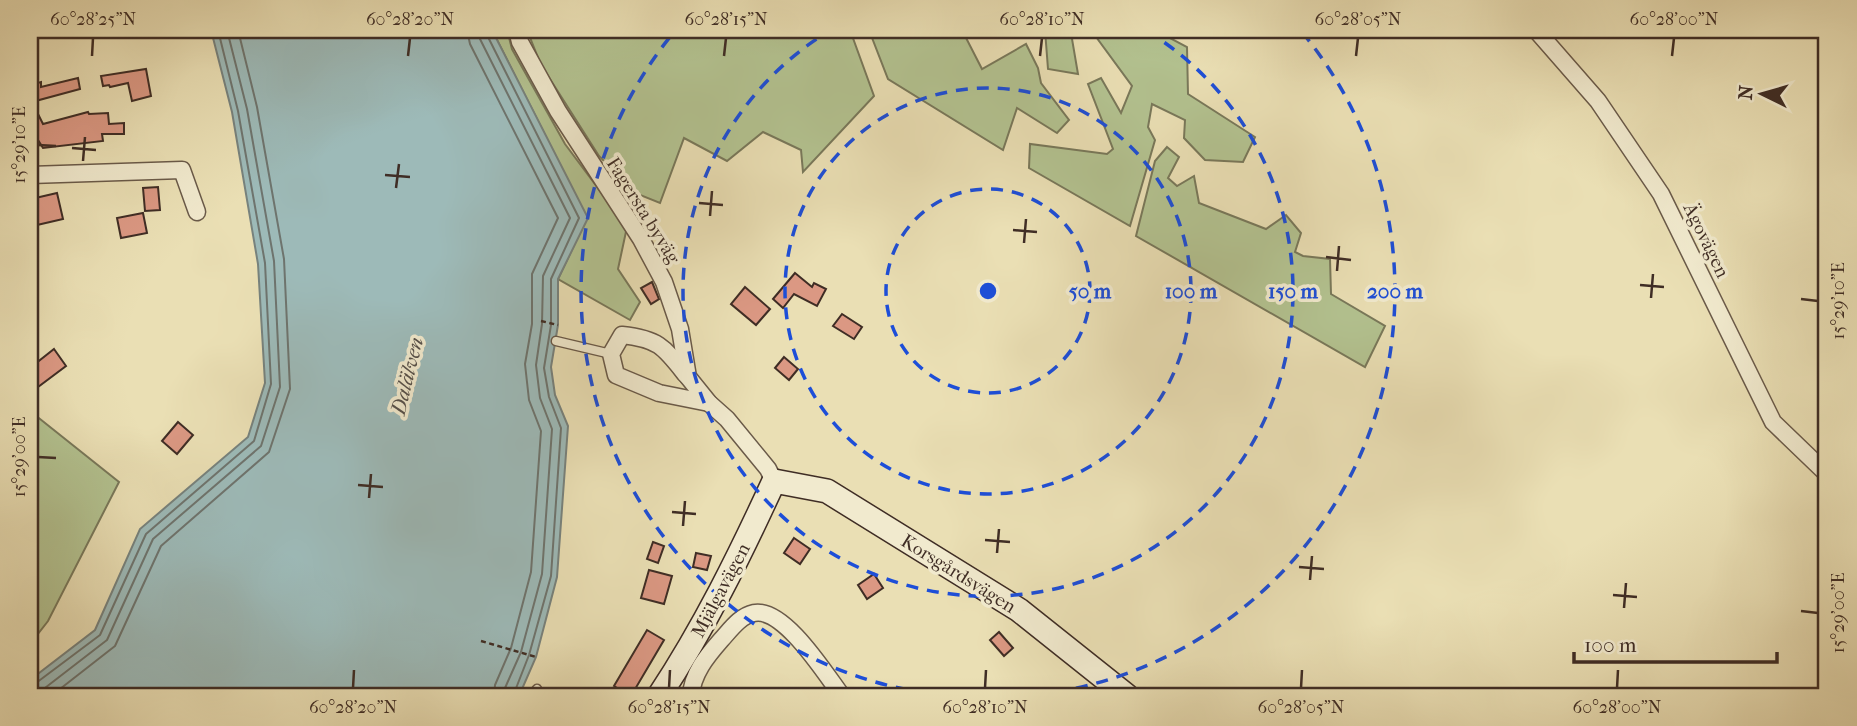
<svg xmlns="http://www.w3.org/2000/svg" width="1857" height="726" font-family="'IM FELL French Canon',serif">
<style>
.green{fill:#b3c290;stroke:#79785a;stroke-width:2}
.water{fill:#9dbab8;stroke:#77827d;stroke-width:2}
.lines{fill:none;stroke-linecap:round;stroke-linejoin:round}
.shore{stroke:#6e746e;stroke-width:2}
.building{fill:#db9883;stroke:#3f2d25;stroke-width:2}
.lane-casing{stroke:#6a5a49;stroke-width:11}
.street-casing{stroke:#6a5a49;stroke-width:19}
.secondary-casing{stroke:#3f2d25;stroke-width:26}
.path{stroke:#3f2d25;stroke-width:2.5;stroke-dasharray:5 3.5;stroke-linecap:butt}
.lane{stroke:#f1eace;stroke-width:8}
.street{stroke:#f1eace;stroke-width:16}
.secondary{stroke:#f1eace;stroke-width:23}
.ticks{fill:none;stroke:#3f2d25;stroke-width:2.5}
.ring{fill:none;stroke:#1d4ed8;stroke-width:3.5;stroke-dasharray:12 9}
.labels{text-anchor:middle;stroke-width:7;stroke-linejoin:round;paint-order:stroke}
.street-label{font-size:19px;fill:#3f2d25;stroke:#f1eace}
.water-label{font-size:21px;font-style:italic;fill:#56504a;stroke:#f1eace}
.centre{fill:#1d4ed8;stroke:#f1eace;stroke-width:3.5}
.ring-label{font-size:21px;text-anchor:middle;font-weight:bold;fill:#1d4ed8;stroke:#f1eace;stroke-width:7;stroke-linejoin:round;paint-order:stroke}
.neatline{fill:none;stroke:#3f2d25;stroke-width:2.5}
.ticks-label{font-size:18px;text-anchor:middle;fill:#3f2d25}
</style>
<rect width="100%" height="100%" fill="#eadfb4"/>
<filter id="stains"><feTurbulence type="fractalNoise" baseFrequency=".00286" numOctaves="4"/><feColorMatrix values="0 0 0 0 .2 0 0 0 0 .09 0 0 0 0 .02 0 0 0 .5 -.17"/></filter>
<radialGradient id="worn" r=".72"><stop offset=".6" stop-color="#630" stop-opacity="0"/><stop offset="1" stop-color="#630" stop-opacity=".3"/></radialGradient>
<g class="green">
<path d="M492 30H507L512 49 565 144 627 227 618 269 640 302 630 320 558 279 587 218Z"/>
<path d="M527 30H850L874 96 803 172 801 150 763 132 727 161 684 138 660 203 635 193 599 156 541 65Z"/>
<path d="M869 30H962L982 69 1026 44 1038 68 1041 83 1069 120 1057 133 1017 108 1003 150 888 79Z"/>
<path d="M1045 30H1084L1072 39 1078 74 1048 69Z"/>
<path d="M1091 30H1155L1187 47 1188 94 1255 137 1243 162 1205 160 1184 138 1185 120 1152 104 1148 127 1155 140 1130 226 1029 168 1030 144 1107 154 1113 149 1088 84 1101 78 1121 113 1132 86Z"/>
<path d="M1167 147 1179 157 1168 178 1177 186 1194 176 1199 203 1266 229 1286 215 1301 233 1295 252 1303 256 1330 259 1331 294 1385 326 1365 367 1136 236 1155 161Z"/>
<path d="M30 411 119 482 48 621 30 644Z"/>
</g>
<path class="water" d="M211 30H492L588 218 558 279V325L551 367 555 395 568 426 557 577 536 657 519 696H30V680L95 630 140 529 248 437 265 383 258 264 232 112Z"/>
<g class="lines">
<g class="shore">
<path d="M467 30 470 44 558 218 532 274V324L525 364 529 400 541 431 531 572 511 648 495 685 494 696"/>
<path d="M478 30 480 39 570 218 543 276 542 324 536 365 540 398 552 429 542 574 521 652 505 688 504 696"/>
<path d="M487 30V35L579 218 551 279V325L544 368 549 397 561 428 551 576 529 655 513 696"/>
<path d="M30 685 36 683 100 635 146 534 254 441 271 384 265 263 238 111 218 30"/>
<path d="M30 694 41 691 107 640 153 539 261 446 280 387 274 261 247 109 227 30"/>
<path d="M51 696 115 646 161 546 269 452 290 389 284 259 257 107 238 30"/>
</g>
</g>
<g class="building">
<path d="M146 69 151 96 132 101 128 83 110 87 109 85 103 86 101 76Z"/>
<path d="M78 78 80 89 32 102 43 124 88 112 89 114 108 113 109 124 124 123V134H102L103 141 43 148 38 140 35 141 30 130V85L41 82V87Z"/>
<path d="M158 187 160 210 145 211 143 188Z"/>
<path d="M57 193 63 219 37 225 31 199Z"/>
<path d="M143 213 147 233 121 238 117 218Z"/>
<path d="M795 273 812 287 814 283 826 289 817 306 794 294 783 308 773 299Z"/>
<path d="M652 282 659 299 651 304 641 288Z"/>
<path d="M745 287 770 309 756 325 731 304Z"/>
<path d="M842 314 862 327 854 339 833 326Z"/>
<path d="M54 349 66 366 30 393V368Z"/>
<path d="M784 357 798 369 789 380 775 368Z"/>
<path d="M178 422 193 435 177 454 162 441Z"/>
<path d="M794 538 810 549 800 564 784 553Z"/>
<path d="M653 542 664 546 658 563 647 559Z"/>
<path d="M696 553 711 556 707 570 693 567Z"/>
<path d="M649 570 672 576 664 604 641 598Z"/>
<path d="M874 574 883 588 867 599 858 585Z"/>
<path d="M647 630 664 640 631 696 614 686Z"/>
<path d="M999 632 1013 648 1004 656 990 640Z"/>
</g>
<g class="lines">
<defs>
<g id="lane">
<path d="M556 341 611 354"/>
<path d="M531 696 537 689"/>
</g>
<g id="street">
<path d="M517 30 520 42 558 111 641 239 664 282 680 329 688 377 709 403 727 419 768 469 774 481"/>
<path d="M1536 30 1598 101 1661 194 1773 422 1827 474"/>
<path d="M30 175 182 170 197 212"/>
<path d="M686 375C664 347 659 339 622 335L611 354 616 375 659 393 709 403"/>
<path d="M691 696C692 674 707 656 721 640 731 629 740 616 754 613 784 607 826 675 842 696"/>
</g>
<path id="secondary" d="M659 696C704 628 740 555 774 481L827 491 1019 610 1127 696"/>
</defs>
<use href="#lane" class="lane-casing"/>
<use href="#street" class="street-casing"/>
<use href="#secondary" class="secondary-casing"/>
<g class="path">
<path d="M541 321 558 325"/>
<path d="M481 641 536 657"/>
<path d="M1075 696 1085 686"/>
</g>
<use href="#lane" class="lane"/>
<use href="#street" class="street"/>
<use href="#secondary" class="secondary"/>
</g>
<path class="ticks" d="M92 56 93 38M408 56 410 38M724 56 726 38M1040 56 1042 38M1356 56 1358 38M1672 56 1674 38M38 145 56 146M72 148 96 150M83 161 85 137M385 175 410 177M396 188 399 164M699 203 723 205M710 216 712 191M1013 230 1037 232M1024 243 1026 219M1326 257 1351 260M1337 271 1339 246M1640 285 1664 287M1651 298 1653 274M1801 299 1818 301M38 457 56 458M358 485 383 487M369 498 371 474M672 512 696 514M683 526 685 501M985 540 1010 542M997 553 999 529M1299 567 1324 569M1310 580 1312 556M1613 595 1637 597M1624 608 1626 583M1801 611 1818 613M353 688 354 670M669 688 670 670M985 688 986 670M1301 688 1302 670M1617 688 1618 670"/>
<g class="ring">
<circle cx="988" cy="291" r="102"/>
<circle cx="988" cy="291" r="203"/>
<path d="M1147 31A305 305 0 1 1 829 31"/>
<path d="M949 696A407 407 0 0 1 674 32M1302 32A407 407 0 0 1 1027 696"/>
</g>
<g class="labels">
<g class="street-label">
<text transform="translate(644 210) rotate(58)" y="7">Fagersta byväg</text>
<text transform="translate(1707 240) rotate(64)" y="7">Ägovägen</text>
<text transform="translate(959 573) rotate(32)" y="7">Korsgårdsvägen</text>
<text transform="translate(720 590) rotate(-62)" y="7">Mjälgavägen</text>
</g>
<g class="water-label">
<text transform="translate(407 376) rotate(-76)" y="7">Dalälven</text>
</g>
</g>
<circle cx="988" cy="291" r="10" class="centre"/>
<g class="ring-label">
<text x="1090" y="298">50 m</text>
<text x="1191" y="298">100 m</text>
<text x="1293" y="298">150 m</text>
<text x="1395" y="298">200 m</text>
</g>
<rect width="1857" height="726" fill="none" stroke="#eadfb4" stroke-width="77"/>
<g transform="translate(1762 94) rotate(275)" stroke="#f1eace" stroke-width="5" paint-order="stroke">
<path d="M0-5L12 26L0 18L-12 26Z" fill="#3f2d25"/>
<text y="-10" font-size="19" font-weight="bold" text-anchor="middle" fill="#3f2d25">N</text>
</g>
<path d="M1574 652v10h203v-10" fill="none" stroke="#3f2d25" stroke-width="3.5"/>
<text x="1584" y="652" font-size="21" fill="#3f2d25" stroke="#f1eace" stroke-width="5" paint-order="stroke">100 m</text>
<rect x="38" y="38" width="1780" height="650" class="neatline"/>
<g class="ticks-label">
<text x="93" y="25">60°28'25"N</text>
<text x="410" y="25">60°28'20"N</text>
<text x="726" y="25">60°28'15"N</text>
<text x="1042" y="25">60°28'10"N</text>
<text x="1358" y="25">60°28'05"N</text>
<text x="1674" y="25">60°28'00"N</text>
<text transform="translate(19 145) rotate(-90)" y="6">15°29'10"E</text>
<text transform="translate(1838 301) rotate(-90)" y="6">15°29'10"E</text>
<text transform="translate(19 457) rotate(-90)" y="6">15°29'00"E</text>
<text transform="translate(1838 613) rotate(-90)" y="6">15°29'00"E</text>
<text x="353" y="713">60°28'20"N</text>
<text x="669" y="713">60°28'15"N</text>
<text x="985" y="713">60°28'10"N</text>
<text x="1301" y="713">60°28'05"N</text>
<text x="1617" y="713">60°28'00"N</text>
</g>
<rect width="100%" height="100%" filter="url(#stains)"/>
<rect width="100%" height="100%" fill="url(#worn)"/>
</svg>
